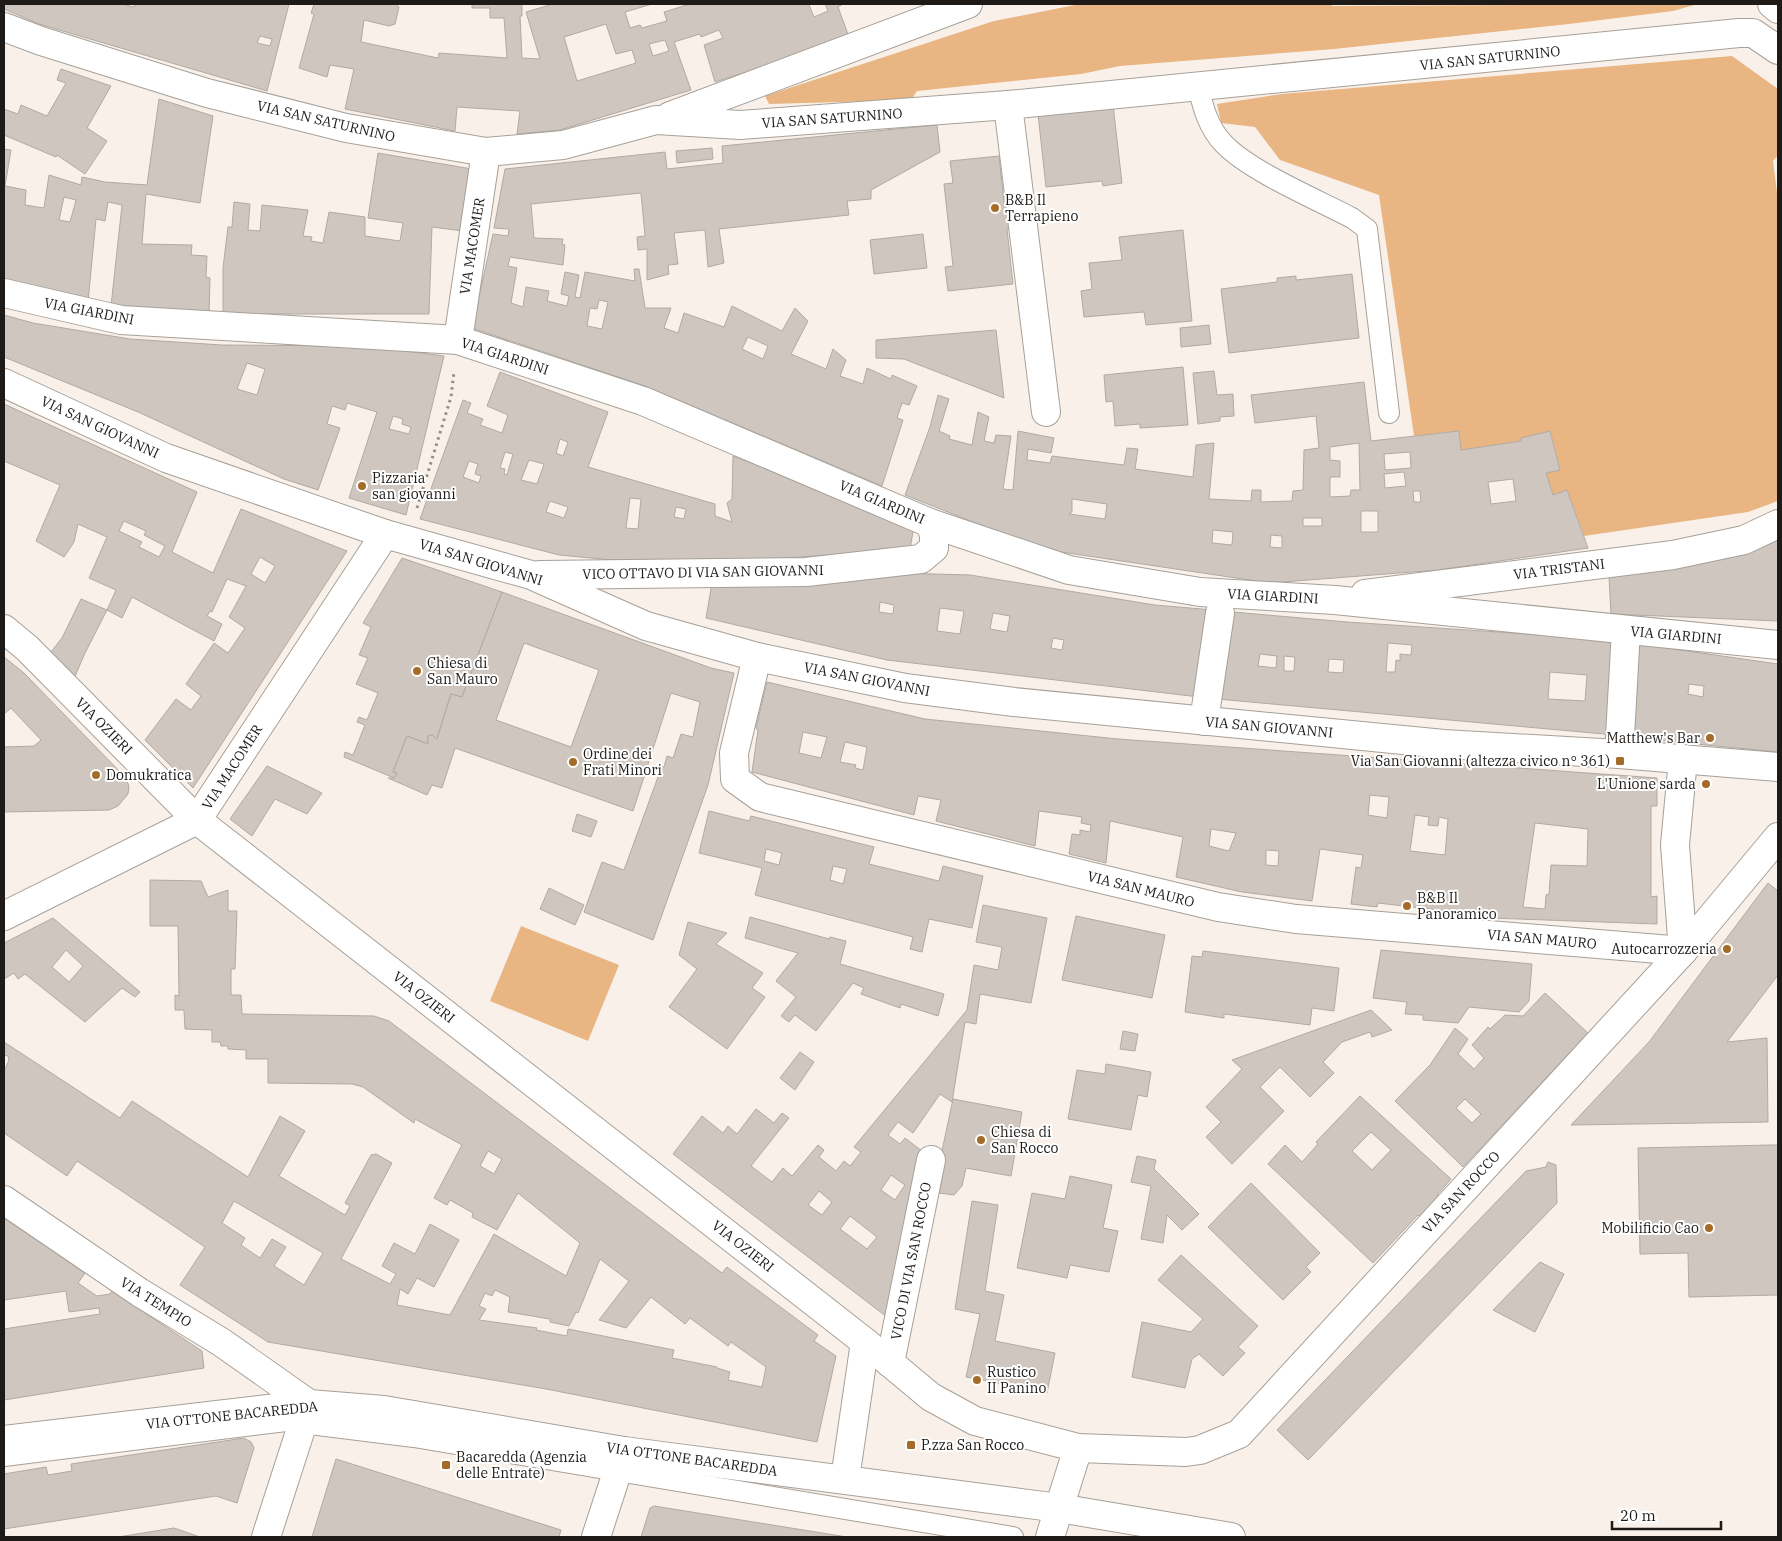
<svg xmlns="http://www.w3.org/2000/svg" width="1782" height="1541" font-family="'IBM Plex Serif',serif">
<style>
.green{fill:#e9b582}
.building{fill:#cec6bf;stroke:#b1aaa3;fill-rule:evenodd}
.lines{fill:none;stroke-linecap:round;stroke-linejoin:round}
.lane-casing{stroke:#a7a099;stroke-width:22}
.street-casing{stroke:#a7a099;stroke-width:30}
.secondary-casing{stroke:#a7a099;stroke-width:30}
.path{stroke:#938e88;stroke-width:3;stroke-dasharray:2.5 4;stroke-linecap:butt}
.lane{stroke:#fff;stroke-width:20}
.street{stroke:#fff;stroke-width:28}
.secondary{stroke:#fff;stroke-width:28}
.poi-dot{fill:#a46b29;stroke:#fff;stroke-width:2}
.labels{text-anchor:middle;stroke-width:4;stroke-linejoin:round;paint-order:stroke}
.street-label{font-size:14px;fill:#1d1a17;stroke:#fff}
.poi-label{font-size:14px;fill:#1d1a17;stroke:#fff;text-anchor:start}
</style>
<rect width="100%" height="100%" fill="#f9f1e9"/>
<g class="green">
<path d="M1111 4H1331L1332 6 1698 4 1673 11 1569 24 1334 49 1120 66 1081 74 917 91 911 100 769 104 765 96 994 21 1075 5Z"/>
<path d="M1732 56 1778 89V155L1773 161 1778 200V501L1748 512 1584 536 1567 490 1553 495 1546 473 1560 469 1550 431 1521 441 1461 450 1459 431 1414 436 1379 195 1280 160 1255 127 1221 123 1217 104 1282 94Z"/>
<path d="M521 926 619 965 588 1041 490 1001Z"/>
</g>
<g class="building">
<path d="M4 4H122L134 7 135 4H289L267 91 39 24 4 9ZM260 36 272 39 270 46 257 43Z"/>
<path d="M314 4H395L399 7 395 24 389 26 364 20 361 42 438 58 439 53 507 58 504 18H490V8H472V4H522V16H520L522 58 540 59 526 12 553 4H652L625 12 630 28 640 25 642 28 667 21 664 12 690 4H811L809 5 814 17 828 11 825 4H843L838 7 849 37 852 38 715 82 704 45 723 38 719 30 701 37 700 34 674 42 691 90 560 130 517 134 520 111 457 107 455 131 345 109 354 69 330 65 327 77 299 68 314 14 311 13ZM606 24 616 54 632 50 636 63 577 81 564 37ZM665 40 669 51 653 56 649 44Z"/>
<path d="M61 69 111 86 87 128 107 141 85 174 57 155 56 157 4 135V109L18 114 21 105 47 116 66 83 57 80Z"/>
<path d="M159 99 213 116 200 203 146 194 142 244 192 245 191 255 207 256 206 277 210 278 209 314 111 306 122 205 108 202 105 221 96 219 88 302 4 286V149L11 150 5 186 26 190 25 205 44 208 49 175 81 185 82 177 105 182 147 185ZM64 197 76 200 70 222 59 220Z"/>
<path d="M1113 105 1122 183 1103 186 1102 181 1046 187 1038 114Z"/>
<path d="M937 125 940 152 871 190V199L847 201 849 215 719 229 724 263 708 267 705 230 674 233 678 264 668 265 669 274 647 280V249L638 250 637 237 645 236 641 193 531 204 534 238 563 239 562 244 565 245 563 265 510 257 508 266 517 268 511 303 523 307 526 287 549 291 547 301 567 306 569 296 561 294 565 272 579 275 575 297 580 298 585 272 635 281 634 269H639L645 308H671L664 328 678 333 684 313 724 327 732 306 782 331 795 308 808 321 791 354 826 369 833 349 846 360 840 376 863 384 867 368 891 379 892 375 917 386 909 405 902 403 897 418 903 420 882 486 645 386 472 328 493 234 508 236 509 229 494 228 505 169 665 152 667 169 723 163 722 146ZM599 300 608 302 602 329 587 326 590 308 597 309ZM748 337 768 346 763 359 742 349Z"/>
<path d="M712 148 713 159 677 163 676 151Z"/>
<path d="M378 153 472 169 463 231 432 227 429 314H223V268L228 227H232L234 202 250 204 248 230 260 231 262 205 308 210 303 236 312 237 311 241 323 243 329 212 365 217V236L400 241 403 223 368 218Z"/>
<path d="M999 156 1005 211H1009L1011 229H1007L1013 284 948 291 945 267 953 266 944 184 953 183 950 161Z"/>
<path d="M1183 230 1192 321 1146 325 1144 312 1084 317 1081 291 1092 289 1089 263 1122 260 1119 237Z"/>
<path d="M923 234 927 268 874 274 870 240Z"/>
<path d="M1352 274 1359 338 1229 353 1221 289 1277 282V278L1296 276V280Z"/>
<path d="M4 315 33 323 130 339 222 345 366 346 444 356 406 515 349 498 377 412 347 403 345 410 332 406 327 424 340 428 318 490 284 479 138 412 4 357ZM247 363 265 369 257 395 237 389ZM393 416 403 419 402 424 411 427 409 434 389 429Z"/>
<path d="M1209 325 1211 344 1181 347 1180 328Z"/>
<path d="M996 330 1004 398 904 359 876 358V340Z"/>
<path d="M1183 367 1188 425 1140 428V424L1115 426 1113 401 1106 402 1104 375Z"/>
<path d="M1214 371 1217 395 1233 394 1234 416 1220 417V421L1198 424 1193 373Z"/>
<path d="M500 372 608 412 588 467 715 504V516L732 522 727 503 732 499 733 456 914 526 910 549 703 564H655L559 555 420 519 463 400 471 403 467 413 483 419 480 425 502 433 508 415 487 406ZM560 439 568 442 563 456 556 453ZM505 452 513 454 507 475 504 474 505 469 500 468ZM529 460 544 464 537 484 521 480ZM469 461 478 464 475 474 481 476 479 483 463 477ZM630 498 641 499 638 529 626 528ZM550 501 568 507 564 518 546 512ZM676 507 686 509 684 519 674 517Z"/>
<path d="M1364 382 1371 441 1459 431 1461 450 1521 441V438L1550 431 1560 470 1546 473 1553 495 1567 490 1588 548 1438 570 1270 583 1041 549 905 495 930 427 938 395 949 399 939 431 950 436 949 439 972 445 978 412 989 417 984 441 994 443 996 435 1011 436 1003 489 1013 490 1018 431 1054 438 1051 453 1028 449 1027 460 1050 463 1052 456 1124 465 1127 448 1138 449 1135 469 1193 477 1196 445 1214 443 1209 499 1251 501 1252 490H1261V502L1292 501 1293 491 1303 490 1304 450 1319 448 1316 416 1255 423 1251 395ZM1359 443 1360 490H1351L1350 496 1330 497V477H1340V461L1330 460V447ZM1410 452 1411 468 1385 470 1384 454ZM1404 472 1406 486 1385 488 1384 474ZM1513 479 1516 501 1491 504 1488 482ZM1413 491H1420L1421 502H1414ZM1072 499 1107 504 1105 519 1069 514 1072 512ZM1361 511H1378V532H1361ZM1303 518H1322V526H1303ZM1213 530 1233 532 1232 545 1212 543ZM1271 535 1282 536V548L1270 547Z"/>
<path d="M4 404 197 492 172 552 213 573 241 509 347 551 193 788 145 740 176 699 191 710 201 696 186 684 214 643 228 653 245 628 229 617 246 586 227 579 212 612 210 611 207 616 222 624 214 641 132 597 122 618 107 610 116 590 89 578 107 537 78 524 74 542 64 557 36 541 60 485 4 461ZM124 521 146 531 144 535 165 546 159 557 139 547 142 542 119 531ZM260 557 275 566 265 583 251 574Z"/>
<path d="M1778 539V621L1611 614 1609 576 1638 570 1695 565Z"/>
<path d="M402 558 502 592 462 697 451 694 437 739 432 735 428 736V744L407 736 393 772 397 773 394 778 344 757 345 752 353 755 365 725 357 722 359 717 367 720 378 693 356 684 368 658 359 655 371 627 363 623Z"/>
<path d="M898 573 970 575 1155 605 1213 610 1199 697 887 660 706 618 712 583ZM880 602 894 605 893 614 879 612ZM940 608 964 611 960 634 937 631ZM993 613 1010 616 1007 632 990 629ZM1053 638 1064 640 1062 650 1051 648Z"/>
<path d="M502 592 711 668 734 673 708 785 653 940 584 912 602 862 624 870 662 766 664 767 667 756 673 758 681 734 693 737 700 702 671 693 633 811 455 748 442 788 432 785 427 795 388 778H394L397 773 393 772 407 736 428 744V736L432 735 437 739 451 694 462 697ZM524 643 599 670 571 747 496 720Z"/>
<path d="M81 599 107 610 85 653 73 681 47 657 62 638Z"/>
<path d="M1233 612 1347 622 1618 640 1615 735 1217 699ZM1388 643 1412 645 1411 655 1400 654V661L1396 660 1395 672H1386ZM1260 654 1277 656 1276 668 1258 666ZM1284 656 1295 657 1294 671H1284ZM1329 659 1344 660 1343 673 1328 672ZM1550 672 1587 675 1585 701 1548 699Z"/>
<path d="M1638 644 1778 664V752L1634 738ZM1689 684 1704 686 1703 697 1688 694Z"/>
<path d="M4 657 24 673 125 777 129 786 128 794 118 806 109 810 4 812V747L34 746 41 740 11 708 4 714Z"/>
<path d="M767 682 925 719 1118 739 1657 778V806H1651V897L1657 896V924L1462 917 1463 913 1378 903 1377 907 1351 904 1356 867 1361 868 1363 855 1320 849 1312 901 1242 892 1176 877 1183 837 1110 821 1106 863 1069 854 1072 834 1080 835V830L1090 832 1091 825 1081 823 1082 817 1039 811 1035 846 936 821 941 800 918 796 914 815 752 772 758 730 756 728ZM803 732 827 737 821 758 799 753ZM845 742 867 747 863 770 855 768 856 765 840 762ZM1370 795 1389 797 1387 818 1368 815ZM1415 815 1429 817 1428 825 1438 826 1439 817 1448 819 1445 855 1410 851ZM1535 823 1588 829 1587 866 1551 865 1549 894 1546 895 1545 909 1523 907ZM1211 829 1236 833 1229 851 1209 846ZM1266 850 1279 851 1278 866 1266 865Z"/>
<path d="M267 766 322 793 307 814 275 799 252 836 230 819Z"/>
<path d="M709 811 749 821 751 816 874 847 869 864 939 881 943 866 983 876 972 928 929 919 922 952 910 949 913 937 755 895 762 868 699 853ZM766 849 782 853 779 865 764 861ZM833 866 847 869 843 884 830 880Z"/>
<path d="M577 814 597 821 591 837 572 831Z"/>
<path d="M150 880 201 881 208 897 228 890V911H237L235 969H231V995H241L242 1014 374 1016 389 1021 722 1273 727 1267 818 1335 814 1341 836 1356 817 1442 546 1389 268 1342 180 1285 205 1247 77 1161 67 1176 4 1133V1071L9 1060 8 1056 4 1055V1042L120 1118 132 1101 248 1177 280 1116 305 1131 279 1176 345 1215 350 1206 345 1203 371 1155 376 1154 392 1163 341 1259 390 1284 396 1274 382 1266 394 1243 415 1254 430 1224 459 1240 434 1287 417 1278 408 1294 400 1289 397 1305 450 1315 494 1234 566 1276 580 1243 518 1193 497 1230 472 1217 473 1213 450 1200 447 1205 434 1198 462 1145 415 1119 414 1123 363 1087 352 1084 268 1083V1059H246V1050L228 1049V1046H221L220 1042H212V1030L185 1029 184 1010H175V995L179 996 178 926H150ZM488 1151 502 1159 494 1174 480 1166ZM234 1201 323 1253 304 1285 274 1266 286 1247 272 1239 260 1258 241 1245 245 1238 222 1223ZM600 1259 629 1281 599 1320 626 1328 651 1297 685 1324 690 1318 728 1346 731 1342 766 1367 762 1387 728 1380 730 1372 717 1368V1367L672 1358 674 1350 568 1329 567 1336 536 1330 537 1328 479 1320 486 1309 479 1306 485 1293 492 1296 495 1290 510 1297 508 1312 550 1319V1322L569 1326 576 1312 578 1313Z"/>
<path d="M1768 883 1778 891V975L1727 1042 1767 1038 1768 1122 1571 1125 1649 1042Z"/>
<path d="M549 888 584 905 575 925 540 909Z"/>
<path d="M983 905 1047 918 1031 1003 980 994 976 1024 965 1022 952 1102 940 1094 913 1133 898 1122 888 1135 900 1144 905 1138 926 1154 887 1317 673 1154 702 1116 723 1133 728 1126 737 1134 756 1109 774 1123 782 1113 789 1118 751 1166 772 1182 783 1168 792 1176 818 1145 824 1150 819 1157 836 1171 844 1161 850 1166 861 1152 854 1147 967 1010 974 965 998 970 1002 947 976 942ZM891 1175 905 1185 895 1200 881 1190ZM819 1191 832 1202 822 1215 808 1205ZM850 1216 877 1237 867 1249 840 1229Z"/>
<path d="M1076 916 1165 935 1152 998 1062 980Z"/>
<path d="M750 917 829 939 830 937 846 941 840 964 944 994 938 1016 901 1004 900 1008 861 994 864 988 853 983 816 1031 795 1015 789 1022 781 1016 796 997 776 981 798 953 745 938Z"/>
<path d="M53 918 140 992 135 997 122 988 85 1022 25 974 18 979 14 973 4 979V943ZM66 950 83 966 69 982 52 967Z"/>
<path d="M688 922 727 933 716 944 763 973 752 988 765 997 727 1049 669 1007 697 969 679 955Z"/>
<path d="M1381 950 1532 964 1529 1001 1519 1012 1469 1007 1458 1023 1423 1020V1015L1405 1014 1407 1002 1373 998Z"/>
<path d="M1203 951 1339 968 1334 1011 1312 1008 1310 1025 1224 1014V1018L1185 1012 1192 956 1202 957Z"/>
<path d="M1545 993 1588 1033 1463 1167 1395 1101 1430 1065 1455 1028 1468 1039 1458 1054 1474 1069 1484 1058 1472 1045 1488 1027 1490 1029 1505 1015 1523 1016ZM1465 1099 1481 1114 1472 1123 1456 1108Z"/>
<path d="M1371 1010 1392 1030 1372 1037 1370 1032 1342 1042 1323 1062 1334 1073 1310 1097 1280 1067 1260 1087 1284 1111 1232 1164 1206 1137 1221 1122 1206 1107 1242 1069 1232 1060Z"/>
<path d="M1123 1031 1138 1034 1135 1051 1120 1049Z"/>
<path d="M800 1052 814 1062 795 1090 780 1078Z"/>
<path d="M1106 1064 1151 1072 1147 1097 1138 1095 1131 1130 1068 1119 1077 1070 1105 1074Z"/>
<path d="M1360 1096 1451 1179 1437 1195 1441 1199 1422 1219 1418 1215 1373 1263 1268 1164 1285 1145 1302 1162 1318 1144 1316 1142ZM1371 1132 1391 1150 1372 1170 1352 1151Z"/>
<path d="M953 1099 1022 1112 1011 1176 966 1168 962 1186 954 1195 939 1193 942 1180 936 1179Z"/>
<path d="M1770 1145H1778V1295L1689 1297 1688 1253 1640 1254 1638 1148Z"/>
<path d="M1137 1156 1156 1160 1154 1169 1199 1214 1182 1230 1167 1215 1163 1243 1141 1239 1151 1186 1131 1182Z"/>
<path d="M1548 1162 1556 1165 1557 1203 1308 1460 1277 1430 1526 1171 1546 1167Z"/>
<path d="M1070 1176 1112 1185 1103 1228 1118 1231 1109 1272 1070 1265 1067 1278 1017 1268 1032 1193 1065 1199Z"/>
<path d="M1251 1183 1320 1253 1306 1267 1311 1272 1283 1300 1208 1227Z"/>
<path d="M972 1201 998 1205 985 1291 1004 1295 995 1341 1055 1353 1047 1393 966 1377 980 1314 955 1309Z"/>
<path d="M4 1218 85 1273 78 1283 97 1296 110 1294 112 1291 202 1351 204 1368 4 1400V1329L100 1314 99 1308 69 1312 66 1291 4 1300Z"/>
<path d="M1181 1255 1258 1326 1238 1347 1245 1353 1223 1376 1199 1354 1192 1359 1185 1388 1132 1377 1142 1322 1191 1332 1203 1319 1158 1280Z"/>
<path d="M1540 1262 1564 1274 1535 1332 1493 1310Z"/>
<path d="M244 1438 251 1442 254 1448 237 1503 216 1496 4 1529V1474L46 1467 48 1475 72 1471 71 1464Z"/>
<path d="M336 1459 561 1530 559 1537H312Z"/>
<path d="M654 1506 847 1537H641L650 1508Z"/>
<path d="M174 1528 200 1537H118Z"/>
</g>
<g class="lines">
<defs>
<g id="lane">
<path d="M1198 87C1203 107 1208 127 1223 143 1249 171 1316 199 1352 218L1367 229 1389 413"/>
<path d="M4 1456 286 1421 414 1437 1013 1537"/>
</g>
<g id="street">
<path d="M1772 4 1778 9"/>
<path d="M4 27 41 41 207 93 346 128 486 152 563 145 656 120 740 125 1008 105 1739 33H1753L1778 50"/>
<path d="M1008 105 1046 412"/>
<path d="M670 116 968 4"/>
<path d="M4 293 121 320 458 340 643 401 930 523 1069 570 1200 592 1335 600 1778 645"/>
<path d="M458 340 486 152"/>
<path d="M4 383 166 458 385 534 531 575 646 626 757 657 905 688 1014 702 1444 744 1619 754 1778 767"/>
<path d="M540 575 806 572 921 559 934 548V535L930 523"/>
<path d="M1365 594 1673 555 1744 540 1778 524"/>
<path d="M4 629 27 648 197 820 865 1342 931 1397 975 1421 1078 1448 1186 1452 1200 1450 1239 1434 1683 951 1778 837"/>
<path d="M757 657 734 753 735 779 760 797 1218 907 1296 919 1683 951"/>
<path d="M1204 721 1220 613"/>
<path d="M1619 754 1626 630"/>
<path d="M1683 759 1675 845 1683 951"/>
<path d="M4 916 197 820 385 534"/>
<path d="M4 1200 139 1292 221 1342 309 1404 266 1537"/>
<path d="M890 1363 931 1160"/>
<path d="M845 1479 865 1342"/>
<path d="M596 1537 624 1451"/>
<path d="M1050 1537 1078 1448"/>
</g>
<path id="secondary" d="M4 1440 309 1404 384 1410 624 1451 1059 1508 1231 1537"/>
</defs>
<use href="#lane" class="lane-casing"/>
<use href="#street" class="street-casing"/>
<use href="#secondary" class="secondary-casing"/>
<path class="path" d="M417 508 451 397 454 372"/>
<use href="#lane" class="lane"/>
<use href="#street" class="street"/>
<use href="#secondary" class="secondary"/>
</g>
<g class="poi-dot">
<circle cx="995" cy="208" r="5"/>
<circle cx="362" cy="486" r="5"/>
<circle cx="417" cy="671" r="5"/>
<circle cx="1710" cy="738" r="5"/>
<rect x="1615" y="756" width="10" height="10" rx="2.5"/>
<circle cx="573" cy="762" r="5"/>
<circle cx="96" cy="775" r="5"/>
<circle cx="1706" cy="784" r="5"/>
<circle cx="1407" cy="906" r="5"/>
<circle cx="1727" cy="949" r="5"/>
<circle cx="981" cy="1140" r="5"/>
<circle cx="1709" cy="1228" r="5"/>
<circle cx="977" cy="1380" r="5"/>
<rect x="906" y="1440" width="10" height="10" rx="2.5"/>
<rect x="441" y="1460" width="10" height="10" rx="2.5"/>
</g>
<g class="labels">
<g class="street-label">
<text transform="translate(1490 58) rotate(-6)" y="5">VIA SAN SATURNINO</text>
<text transform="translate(832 118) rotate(-4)" y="5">VIA SAN SATURNINO</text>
<text transform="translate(326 121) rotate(13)" y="5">VIA SAN SATURNINO</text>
<text transform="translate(472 246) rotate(-81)" y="5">VIA MACOMER</text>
<text transform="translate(89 311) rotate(11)" y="5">VIA GIARDINI</text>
<text transform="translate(505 356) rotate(18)" y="5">VIA GIARDINI</text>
<text transform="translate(100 427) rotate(25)" y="5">VIA SAN GIOVANNI</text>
<text transform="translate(882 502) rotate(23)" y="5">VIA GIARDINI</text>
<text transform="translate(481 562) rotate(17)" y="5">VIA SAN GIOVANNI</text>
<text transform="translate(1559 569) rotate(-7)" y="5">VIA TRISTANI</text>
<text transform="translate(703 572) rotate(-1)" y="5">VICO OTTAVO DI VIA SAN GIOVANNI</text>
<text transform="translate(1273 596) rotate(3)" y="5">VIA GIARDINI</text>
<text transform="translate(1676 635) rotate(5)" y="5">VIA GIARDINI</text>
<text transform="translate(867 679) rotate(11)" y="5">VIA SAN GIOVANNI</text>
<text transform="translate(104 726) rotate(45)" y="5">VIA OZIERI</text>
<text transform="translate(1269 727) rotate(5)" y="5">VIA SAN GIOVANNI</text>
<text transform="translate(232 767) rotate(-57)" y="5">VIA MACOMER</text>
<text transform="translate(1141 889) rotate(14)" y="5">VIA SAN MAURO</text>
<text transform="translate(1542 939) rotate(5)" y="5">VIA SAN MAURO</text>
<text transform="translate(424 997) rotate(38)" y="5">VIA OZIERI</text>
<text transform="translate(1461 1192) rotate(-47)" y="5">VIA SAN ROCCO</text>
<text transform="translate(743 1246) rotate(38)" y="5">VIA OZIERI</text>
<text transform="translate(911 1261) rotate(-79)" y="5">VICO DI VIA SAN ROCCO</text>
<text transform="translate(156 1302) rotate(32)" y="5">VIA TEMPIO</text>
<text transform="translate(232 1415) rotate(-6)" y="5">VIA OTTONE BACAREDDA</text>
<text transform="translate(692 1459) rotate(8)" y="5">VIA OTTONE BACAREDDA</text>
</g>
<g class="poi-label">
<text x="1005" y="205">B&amp;B Il<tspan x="1005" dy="16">Terrapieno</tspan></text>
<text x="372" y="483">Pizzaria<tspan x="372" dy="16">san giovanni</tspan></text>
<text x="427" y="668">Chiesa di<tspan x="427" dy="16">San Mauro</tspan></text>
<text x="1700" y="743" text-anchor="end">Matthew's Bar</text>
<text x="583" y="759">Ordine dei<tspan x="583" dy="16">Frati Minori</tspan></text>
<text x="1610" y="766" text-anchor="end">Via San Giovanni (altezza civico n° 361)</text>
<text x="106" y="780">Domukratica</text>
<text x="1696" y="789" text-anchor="end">L'Unione sarda</text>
<text x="1417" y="903">B&amp;B Il<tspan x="1417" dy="16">Panoramico</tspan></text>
<text x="1717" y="954" text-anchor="end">Autocarrozzeria</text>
<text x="991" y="1137">Chiesa di<tspan x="991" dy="16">San Rocco</tspan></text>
<text x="1699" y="1233" text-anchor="end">Mobilificio Cao</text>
<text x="987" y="1377">Rustico<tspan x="987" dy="16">II Panino</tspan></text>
<text x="921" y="1450">P.zza San Rocco</text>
<text x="456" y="1462">Bacaredda (Agenzia<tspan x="456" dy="16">delle Entrate)</tspan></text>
</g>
</g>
<rect width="1782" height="1541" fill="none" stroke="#1d1a17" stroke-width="10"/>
<path d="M1612 1521v8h109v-8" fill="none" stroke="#1d1a17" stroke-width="2.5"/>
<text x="1620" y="1521" font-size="15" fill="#1d1a17" stroke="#ffffff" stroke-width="4" paint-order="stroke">20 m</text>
</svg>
